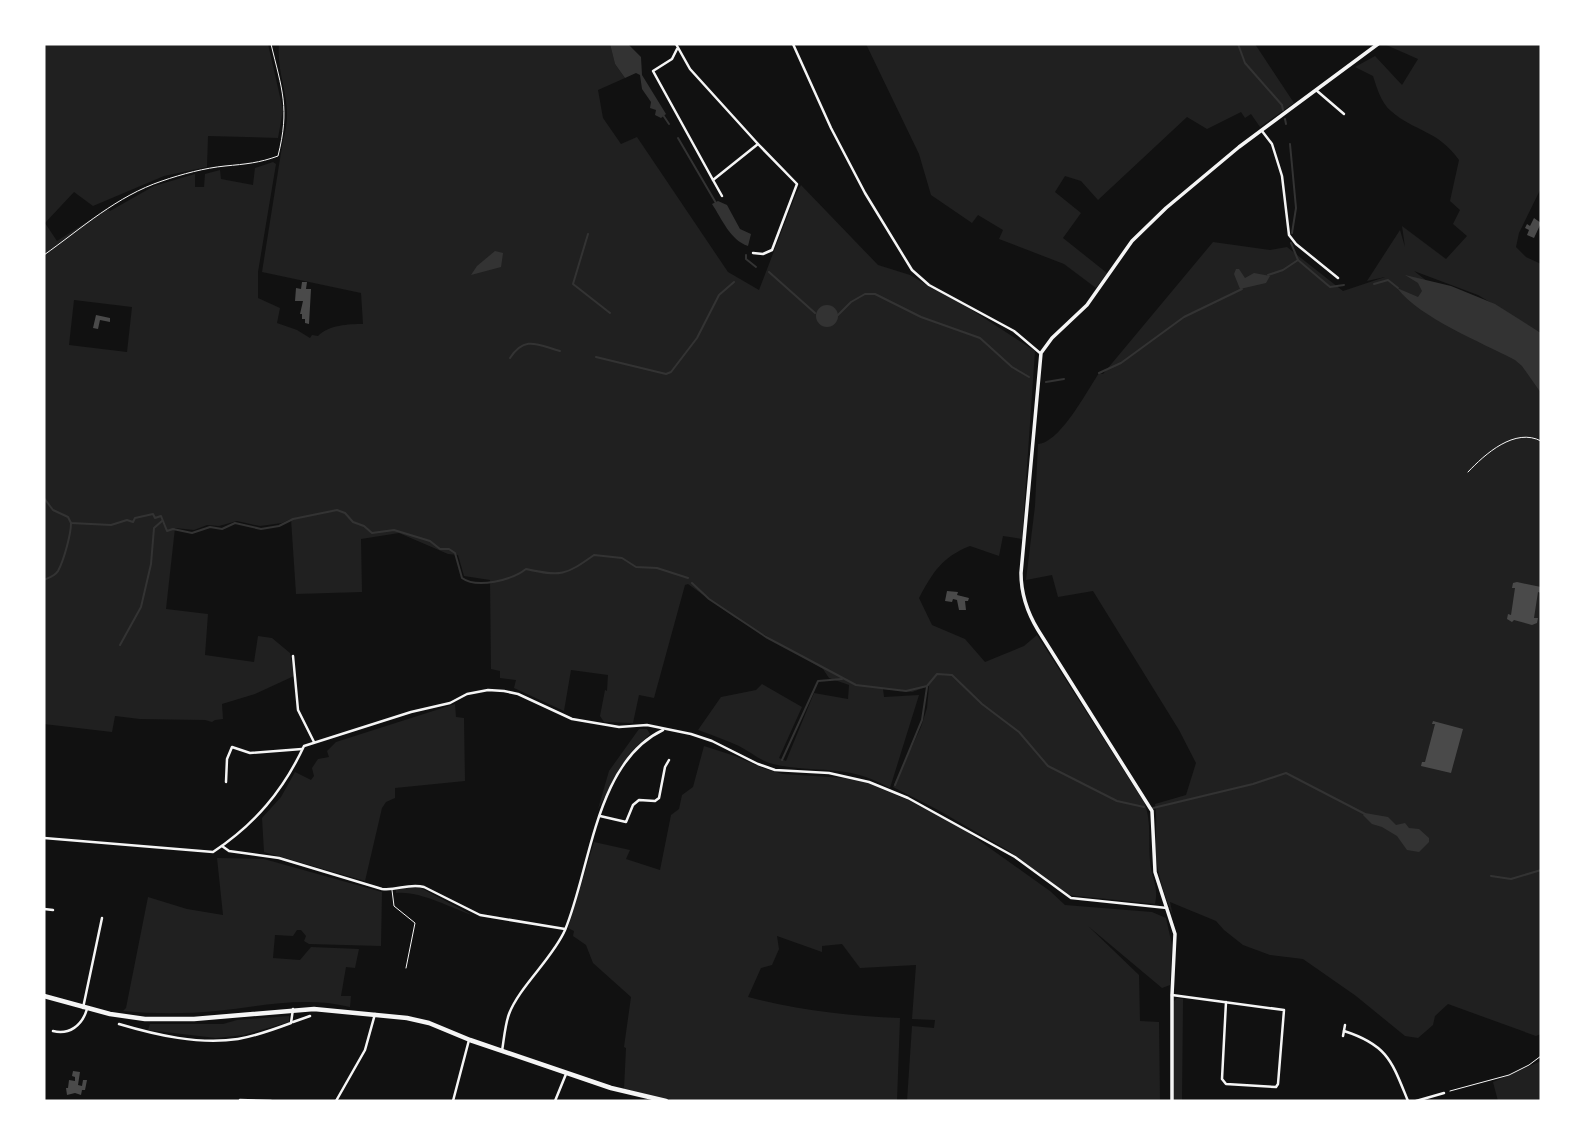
<svg xmlns="http://www.w3.org/2000/svg" width="1585" height="1145" font-family="'Asap Condensed',sans-serif">
<style>
.green{fill:#202020;fill-rule:evenodd}
.water{fill:#333}
.lines{fill:none;stroke-linecap:round;stroke-linejoin:round}
.stream{stroke:#333;stroke-width:2}
.building{fill:#4a4a4a}
.path{stroke:#f5f5f5;stroke-width:1}
.service{stroke:#f5f5f5;stroke-width:1}
.minor{stroke:#f5f5f5;stroke-width:2.5}
.secondary{stroke:#f5f5f5;stroke-width:3.5}
.primary{stroke:#f5f5f5;stroke-width:4.5}
</style>
<rect width="100%" height="100%" fill="#111"/>
<g class="green">
<path d="M44 44H268L283 110 278 138 208 136 207 167 164 176 93 206 74 192 45 223 57 241 107 209 110 211 154 186 195 174V187H204L205 174 220 170 221 179 253 185 255 168 273 162 276 164 258 272V298L280 308 277 323 297 330 310 338 312 335 318 336C329 325 348 324 363 324L361 293 262 272 283 140C295 102 276 80 279 44H610L615 64 625 78 598 90 603 118 621 144 637 137 728 272 759 290 796 194 801 185 878 265 910 275 935 290 944 292 1035 351 1022 539 1003 536 999 556 970 546C942 557 933 572 919 598L932 625 965 639 985 662 1024 646 1037 635 1144 802C1152 822 1148 840 1150 861 1151 878 1159 886 1155 904L1068 895 1009 851 938 810 893 787 921 727 927 708 929 686 912 692 883 689 884 697 919 695 890 788C846 763 817 774 773 764 760 761 751 752 739 746 726 740 712 735 698 730L721 697 756 690 762 684 802 707 779 758 786 761 814 693 848 699 849 685 829 678 823 669 734 617 688 584 685 585 654 698 639 695 633 723 604 722 600 716 605 690 607 691 608 675 571 670 564 711 514 688 516 680 500 678V671L491 669 490 580 464 576 458 555 448 554 399 533 361 539 362 592 296 594 291 519 282 523 260 526 237 521 219 526 207 525 194 530 175 528 166 609 208 614 205 655 254 662 258 636 272 638 290 653 294 676 255 694 222 704 223 719 215 720 212 722 205 720 140 719 115 716 112 732 44 724ZM74 300 132 307 127 352 69 345Z"/>
<path d="M866 44H1255L1294 103 1260 127 1251 114 1245 118 1241 112 1207 129 1187 117 1098 200 1081 181 1065 176 1055 192 1081 213 1063 238 1107 273 1096 288 1064 264 999 239 1003 230 978 215 972 223 931 195 919 154Z"/>
<path d="M1384 44H1541V188L1519 233 1516 247 1526 257 1541 264V333L1478 295 1414 271 1523 356 1541 374V1034L1536 1036 1448 1004 1435 1016 1433 1025 1418 1038 1405 1036 1356 996 1303 959 1270 955 1243 945 1224 930 1216 921 1170 902 1173 916C1165 897 1159 879 1156 858 1154 840 1158 822 1155 804L1186 795 1196 763 1179 730 1093 591 1058 597 1052 575 1026 580 1035 506 1038 444C1060 443 1087 391 1099 373L1103 374 1213 242 1270 250 1287 247 1343 291 1385 277 1367 281 1400 230 1405 247 1402 226 1446 259 1467 236 1453 224 1460 210 1450 201 1459 160C1438 130 1415 132 1391 111 1381 103 1377 88 1373 76L1355 67 1375 56 1402 85 1418 59Z"/>
<path d="M455 704 456 717 464 718 465 781 395 788V798L386 802 382 808 365 881 264 852 262 818 281 797 295 772 311 780 314 776 312 768 318 759 329 757 327 751 336 742Z"/>
<path d="M639 729H647L650 734 630 753 598 809 609 771Z"/>
<path d="M704 746 735 756 765 769 783 774 845 778 868 783 908 800 963 829 1050 891 1065 905 1152 912 1166 918 1172 945 1170 985 1162 988 1088 926 1139 975 1140 1021 1159 1022 1160 1101H907L912 1026 934 1028 935 1020 912 1019 916 965 860 968 842 944 822 946V952L777 936 779 949 772 965 761 968 748 997C798 1010 848 1016 900 1018L897 1101H676L624 1089 626 1048 624 1047 631 997 593 963 586 945 573 936 574 931 568 928 594 842 630 850 626 859 660 870 671 815 679 809 682 795 693 787Z"/>
<path d="M217 858 264 859 382 892 381 946 309 944 304 941 306 936 301 930H297L293 936 275 935 273 958 300 960 311 947 359 949 355 968 346 967 341 996H351L350 1007C305 996 261 1006 216 1011 185 1014 154 1014 123 1011L126 1008 148 897 187 909 223 915Z"/>
<path d="M415 885 472 915C451 908 419 890 396 893V889Z"/>
<path d="M1177 998 1183 999 1182 1101H1174V1001Z"/>
<path d="M289 1016V1022L244 1035 216 1038 148 1030 150 1024H223L237 1020Z"/>
<path d="M1541 1061V1101H1498L1493 1082Z"/>
</g>
<g class="water">
<path d="M610 44H628L641 57 642 75 666 114 661 118 655 115 656 110 650 108 651 102 642 89 640 75 636 73 625 78 615 64Z"/>
<path d="M718 201 727 205 740 229 751 234 748 246C730 240 722 219 712 204Z"/>
<path d="M495 251 503 253 501 267 471 275 477 266Z"/>
<path d="M1236 269H1239L1245 278 1254 273 1270 276 1266 283 1240 289 1234 274Z"/>
<path d="M1405 275 1451 286 1495 304 1541 333V393L1522 366 1515 360C1481 342 1420 318 1397 288L1418 297 1422 291 1418 283Z"/>
<circle cx="827" cy="316" r="11"/>
<path d="M1365 813 1388 817 1396 825 1405 823 1409 828 1419 829 1429 838V842L1419 852 1407 850 1397 836 1382 827 1372 824 1363 815Z"/>
</g>
<g class="lines">
<g class="stream">
<path d="M1238 44 1245 63 1282 105 1283 110"/>
<path d="M663 115 669 124"/>
<path d="M1285 119 1286 124"/>
<path d="M678 138 716 203"/>
<path d="M1290 144 1296 208 1292 233"/>
<path d="M588 234 573 284 610 313"/>
<path d="M1291 243 1298 260 1330 287 1344 285"/>
<path d="M746 255V259L756 267"/>
<path d="M769 272 815 313"/>
<path d="M1268 275 1283 270 1298 260"/>
<path d="M1374 284 1388 280 1398 288"/>
<path d="M838 315 851 302 865 294H875L921 317 980 338 1012 367 1029 377"/>
<path d="M596 357 666 374 671 372 697 338 719 295 734 282"/>
<path d="M510 358C525 335 538 345 560 351"/>
<path d="M1099 373 1121 363 1184 317 1242 289"/>
<path d="M1046 382 1064 379"/>
<path d="M44 498 53 510 68 517 71 523 111 525 127 520 133 522 135 518 153 514 155 518 161 516 167 531 173 529 192 533 210 527 222 529 235 523 261 529 279 526 293 519 337 510 345 513 353 522 364 526 372 533 394 530 430 541 440 549H449L455 553 462 578C477 589 512 580 526 569 561 577 566 575 594 555L622 558 636 567 657 568 688 578"/>
<path d="M44 580C48 578 55 576 58 571 64 560 71 534 71 523"/>
<path d="M692 583 709 599 766 637 856 685 906 691 927 686 937 674 952 675 982 704 1019 732 1048 766 1117 801 1144 807"/>
<path d="M120 645 141 607 151 564 154 528 162 521"/>
<path d="M782 760 818 681 842 679"/>
<path d="M895 785 922 720 927 687"/>
<path d="M1153 808 1253 784 1286 773 1365 814"/>
<path d="M1491 876 1511 879 1541 870"/>
</g>
</g>
<g class="building">
<path d="M1534 218 1541 223 1534 238 1527 235 1529 230 1525 228 1527 224 1530 226Z"/>
<path d="M302 282H307L306 289H311L309 324 305 323V319H302V314H300L303 301H295L296 288 301 289Z"/>
<path d="M96 315 110 318V322L100 320 98 329 93 328Z"/>
<path d="M1517 582 1541 587V593L1538 592 1534 618H1538L1537 623 1532 625 1514 620 1512 622 1507 619 1508 614 1511 615 1515 588H1512L1513 583Z"/>
<path d="M947 591 958 592 957 595 969 598 968 601H965L966 610H959L957 600 953 599 952 602 945 601Z"/>
<path d="M1433 721 1463 729 1451 773 1421 766 1422 762H1425L1435 724H1432Z"/>
<path d="M73 1071 80 1072 78 1085 82 1086 83 1080H87L85 1090H82L81 1095 75 1093 67 1095 66 1088H68L69 1080 75 1081V1077L72 1076Z"/>
</g>
<g class="lines">
<path class="path" d="M1450 1091 1509 1075 1529 1065 1541 1056"/>
<g class="service">
<path d="M44 255C82 228 117 196 162 181 182 174 205 168 225 166 246 164 259 163 278 156 290 108 282 90 271 44"/>
<path d="M1468 472C1485 454 1515 427 1541 441"/>
<path d="M392 890 394 906 415 923 406 968"/>
</g>
<g class="minor">
<path d="M676 44 690 69 758 144 797 184 772 250 763 254 753 253"/>
<path d="M793 44 831 128 865 193 912 270 929 285 1014 331 1040 353"/>
<path d="M677 49 672 59 653 71 713 180 758 144"/>
<path d="M1316 90 1344 114"/>
<path d="M1262 131 1272 144 1282 176 1289 235 1296 244 1338 278"/>
<path d="M713 180 722 196"/>
<path d="M293 656 298 710 314 742"/>
<path d="M226 782 227 759 232 747 250 753 302 749"/>
<path d="M600 816 626 822 633 805 639 800 655 801 659 798 665 767 669 760"/>
<path d="M44 838 213 852C255 824 283 791 304 746L411 712 450 703 467 694 488 690 504 691 518 694 572 719 619 727 647 725 691 734 712 741 758 764 775 770 829 773 869 782 908 798 1015 857 1071 898 1167 908"/>
<path d="M222 846 229 851 279 858 382 889C397 891 408 883 424 887L480 915 565 929"/>
<path d="M44 909 53 910"/>
<path d="M1172 995 1284 1010 1278 1084 1276 1087 1226 1084 1222 1079 1226 1002"/>
<path d="M83 1008 102 918"/>
<path d="M293 1022 310 1016"/>
<path d="M119 1024C156 1035 199 1045 238 1039 256 1036 275 1029 291 1023L293 1009"/>
<path d="M53 1031C69 1035 82 1026 87 1009"/>
<path d="M1344 1031C1388 1045 1392 1062 1408 1101"/>
<path d="M1343 1036 1345 1025"/>
<path d="M502 1051C504 1039 505 1025 509 1014 519 987 553 958 565 930 591 868 595 762 663 730"/>
<path d="M240 1100 271 1101"/>
<path d="M336 1101 365 1050 375 1014"/>
<path d="M453 1101 469 1040"/>
<path d="M555 1101 566 1074"/>
<path d="M1416 1101 1444 1093"/>
</g>
<path class="secondary" d="M1172 1101V995L1175 934 1155 872 1152 811 1038 630C1027 612 1021 595 1021 573L1041 353 1052 338 1087 305 1132 241 1166 208 1239 147 1378 44"/>
<path class="primary" d="M44 996 110 1014 145 1019H194L314 1009 407 1018 429 1023 470 1040 611 1088 666 1101"/>
</g>
<rect width="1585" height="1145" fill="none" stroke="#ffffff" stroke-width="91"/>
</svg>
